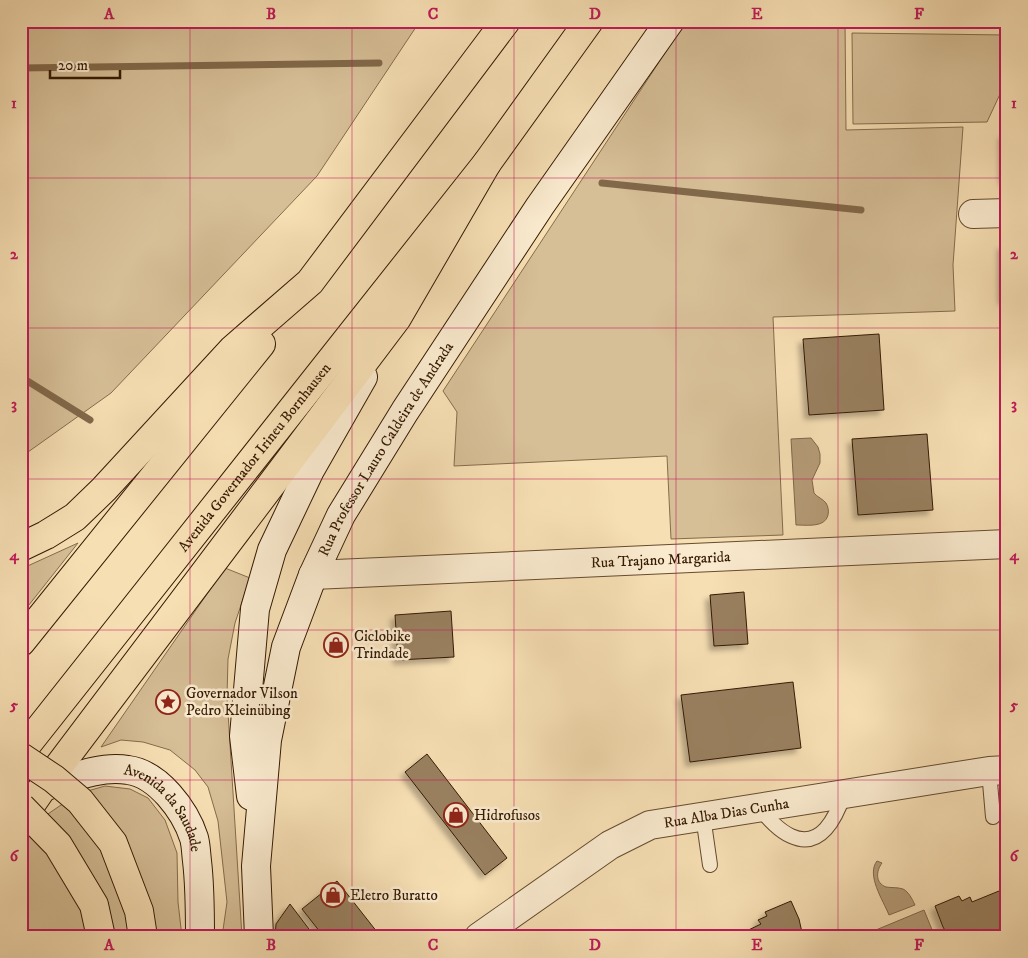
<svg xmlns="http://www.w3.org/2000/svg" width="1028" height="958" font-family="'IM FELL DW Pica',serif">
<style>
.green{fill:#d6be96;stroke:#856c4c}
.water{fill:#b59c78;stroke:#816849}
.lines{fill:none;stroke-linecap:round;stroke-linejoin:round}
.stream{stroke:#816849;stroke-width:7}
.building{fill:#99805f;stroke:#341a03;filter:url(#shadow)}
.service-casing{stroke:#654b2f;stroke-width:16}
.minor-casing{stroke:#654b2f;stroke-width:30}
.secondary-casing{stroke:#341a03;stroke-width:30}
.primary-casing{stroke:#341a03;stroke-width:30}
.trunk-casing{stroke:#341a03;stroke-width:30}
.service{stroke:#faeace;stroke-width:14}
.minor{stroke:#faeace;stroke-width:28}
.secondary{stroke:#faeace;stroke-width:28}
.primary{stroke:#f7dfb4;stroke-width:28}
.trunk{stroke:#f7dfb4;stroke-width:28}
.trunk-bridge-casing{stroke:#341a03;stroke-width:30;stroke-linecap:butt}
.trunk-bridge{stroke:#f7dfb4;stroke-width:28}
.grid{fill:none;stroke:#c2185b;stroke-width:1;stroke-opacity:0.55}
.labels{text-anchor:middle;stroke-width:5;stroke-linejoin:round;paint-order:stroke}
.street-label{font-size:15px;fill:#341a03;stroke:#faeace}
.poi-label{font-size:15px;fill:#341a03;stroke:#faeace;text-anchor:start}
.neatline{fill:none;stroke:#c2185b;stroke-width:2}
.grid-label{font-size:16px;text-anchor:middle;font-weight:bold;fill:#c2185b}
</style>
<defs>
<filter id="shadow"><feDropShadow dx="-4.5" dy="4.5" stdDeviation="2.5" flood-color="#0004"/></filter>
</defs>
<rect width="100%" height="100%" fill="#f7dfb4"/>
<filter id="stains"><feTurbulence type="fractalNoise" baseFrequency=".004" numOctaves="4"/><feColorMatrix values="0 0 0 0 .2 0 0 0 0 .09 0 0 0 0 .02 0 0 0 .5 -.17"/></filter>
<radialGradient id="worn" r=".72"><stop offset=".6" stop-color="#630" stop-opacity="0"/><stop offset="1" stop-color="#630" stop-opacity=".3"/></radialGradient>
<g class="green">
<path d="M21 21H420L317 176 111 393 21 457Z"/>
<path d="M686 21H845L846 130 963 127 953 265 955 311 773 317 783 535 671 539 667 456 454 466 457 412 443 391Z"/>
<path d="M852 33 1007 35V79L987 122 853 124Z"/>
<path d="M78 543 21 615V569Z"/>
<path d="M225 568 250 578 235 623 228 659 227 696 242 937H222L227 902 218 821 208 787 195 770 170 750 143 742 121 740 101 747Z"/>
<path d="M105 786 130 789 148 798 165 820 177 853 178 902 182 937H21V814L45 816 77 794Z"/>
</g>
<g class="water">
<path d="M811 438 818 447 820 454V463L812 480 814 493C817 497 823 499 826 503 828 506 829 511 828 515 825 528 806 525 796 525L791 439Z"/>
<path d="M877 861 882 863C876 871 875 883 886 887 891 888 897 887 903 889 909 892 912 899 915 905L889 915C883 900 866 875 877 861Z"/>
<path d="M924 910 933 932 921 937H859Z"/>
</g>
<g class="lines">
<g class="stream">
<path d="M21 68 379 63"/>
<path d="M602 183 861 210"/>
<path d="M21 377 90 420"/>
</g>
</g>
<g class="building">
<path d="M1003 134H1007V180H1004Z"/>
<path d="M1002 245H1007V300H1003Z"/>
<path d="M879 334 884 410 809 415 803 339Z"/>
<path d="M927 434 933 510 858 515 852 439Z"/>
<path d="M744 592 748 644 714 646 710 595Z"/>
<path d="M451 611 454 657 398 660 395 615Z"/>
<path d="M793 682 801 748 690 762 681 695Z"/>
<path d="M427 754 507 858 485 875 405 772Z"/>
<path d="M337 881 381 937H324L302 909Z"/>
<path d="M999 891 1007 910V937H949L943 927 935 906 959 896 962 901 970 897 972 902Z"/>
<path d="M791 901 799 919 803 937H734L761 924 758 920 767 916 765 912Z"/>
<path d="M290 904 315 937H275L276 924Z"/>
</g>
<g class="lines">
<defs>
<g id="service">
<path d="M989 771 993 817"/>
<path d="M759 808C768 818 778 830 791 836 821 850 836 817 844 794"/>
<path d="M703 816 710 865"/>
</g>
<g id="minor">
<path d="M973 214 1007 213"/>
<path id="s1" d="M313 575 1007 544"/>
<path id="s2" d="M479 937 610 845 650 825 989 771 1007 770"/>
</g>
<g id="secondary">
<path id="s3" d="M43 787C69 779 100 765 128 770 158 774 185 810 194 838 196 845 196 853 197 861 200 886 200 911 200 937"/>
<path d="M251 796 244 736 255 609 272 550 310 470 363 377"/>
<path id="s4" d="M259 937 256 866 267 740 286 647 313 575 341 515 405 411 540 206 670 21"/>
</g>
<g id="primary">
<path d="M21 547 46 535 75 517 104 489 233 349 310 282 506 21"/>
<path d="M21 642 261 344"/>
<path id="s5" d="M21 752 487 163 589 21"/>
</g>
<path id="trunk" d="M21 819 43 787 397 318 487 163"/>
</defs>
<use href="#service" class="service-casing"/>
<use href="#minor" class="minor-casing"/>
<use href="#secondary" class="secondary-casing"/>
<use href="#primary" class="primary-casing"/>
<use href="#trunk" class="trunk-casing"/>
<use href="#service" class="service"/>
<use href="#minor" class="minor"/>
<use href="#secondary" class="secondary"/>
<use href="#primary" class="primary"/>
<use href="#trunk" class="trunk"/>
<defs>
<g id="trunk-bridge">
<path d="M21 757 54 779 80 801 113 843 139 911 143 937"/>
<path d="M21 807 58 845 94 905 101 937"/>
</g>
</defs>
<use href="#trunk-bridge" class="trunk-bridge-casing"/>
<use href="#trunk-bridge" class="trunk-bridge"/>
</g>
<path class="grid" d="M190 21V937M352 21V937M514 21V937M676 21V937M838 21V937M21 178H1007M21 328H1007M21 479H1007M21 630H1007M21 780H1007"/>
<defs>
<symbol id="shop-ring" viewBox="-11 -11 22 22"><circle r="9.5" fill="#faeace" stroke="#8f2418" stroke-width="1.5"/><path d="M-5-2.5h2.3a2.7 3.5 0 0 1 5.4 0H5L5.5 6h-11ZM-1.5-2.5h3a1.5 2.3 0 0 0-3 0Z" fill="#8f2418"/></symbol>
<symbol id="sight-ring" viewBox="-11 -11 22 22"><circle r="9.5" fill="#faeace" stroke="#8f2418" stroke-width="1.5"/><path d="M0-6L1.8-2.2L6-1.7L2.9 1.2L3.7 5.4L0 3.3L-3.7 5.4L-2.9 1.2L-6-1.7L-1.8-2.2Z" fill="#8f2418"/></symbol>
</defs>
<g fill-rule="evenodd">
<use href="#shop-ring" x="322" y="631" width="28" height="28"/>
<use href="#sight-ring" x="154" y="688" width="28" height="28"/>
<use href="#shop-ring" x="442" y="801" width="28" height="28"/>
<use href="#shop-ring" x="319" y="881" width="28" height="28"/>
</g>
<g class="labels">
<g class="street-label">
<text dy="5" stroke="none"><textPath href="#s4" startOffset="515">Rua Professor Lauro Caldeira de Andrada</textPath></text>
<text dy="5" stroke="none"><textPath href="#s5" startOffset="376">Avenida Governador Irineu Bornhausen</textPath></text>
<text dy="5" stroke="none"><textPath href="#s1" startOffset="348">Rua Trajano Margarida</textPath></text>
<text dy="5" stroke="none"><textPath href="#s2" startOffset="282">Rua Alba Dias Cunha</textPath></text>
<text dy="5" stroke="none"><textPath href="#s3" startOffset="142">Avenida da Saudade</textPath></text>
</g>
<g class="poi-label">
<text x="354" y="641">Ciclobike<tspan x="354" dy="17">Trindade</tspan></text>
<text x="186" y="698">Governador Vilson<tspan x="186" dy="17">Pedro Kleinübing</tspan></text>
<text x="474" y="820">Hidrofusos</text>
<text x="350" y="900">Eletro Buratto</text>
</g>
</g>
<rect width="1028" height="958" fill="none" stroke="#f7dfb4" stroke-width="55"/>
<path d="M50 70v8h70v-8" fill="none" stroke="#341a03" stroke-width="2.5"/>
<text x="58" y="70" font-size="15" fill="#341a03" stroke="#faeace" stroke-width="4" paint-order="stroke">20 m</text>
<rect x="28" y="28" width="972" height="902" class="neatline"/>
<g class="grid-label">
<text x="109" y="19">A</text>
<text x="271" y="19">B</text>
<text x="433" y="19">C</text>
<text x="595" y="19">D</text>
<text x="757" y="19">E</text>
<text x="919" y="19">F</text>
<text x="14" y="108">1</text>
<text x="1014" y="108">1</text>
<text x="14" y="259">2</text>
<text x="1014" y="259">2</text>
<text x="14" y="409">3</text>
<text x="1014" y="409">3</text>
<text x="14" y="560">4</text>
<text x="1014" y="560">4</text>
<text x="14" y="710">5</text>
<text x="1014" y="710">5</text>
<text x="14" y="861">6</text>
<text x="1014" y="861">6</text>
<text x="109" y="950">A</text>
<text x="271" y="950">B</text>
<text x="433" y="950">C</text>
<text x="595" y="950">D</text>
<text x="757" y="950">E</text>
<text x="919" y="950">F</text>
</g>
<rect width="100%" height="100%" filter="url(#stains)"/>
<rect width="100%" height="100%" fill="url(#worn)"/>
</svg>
